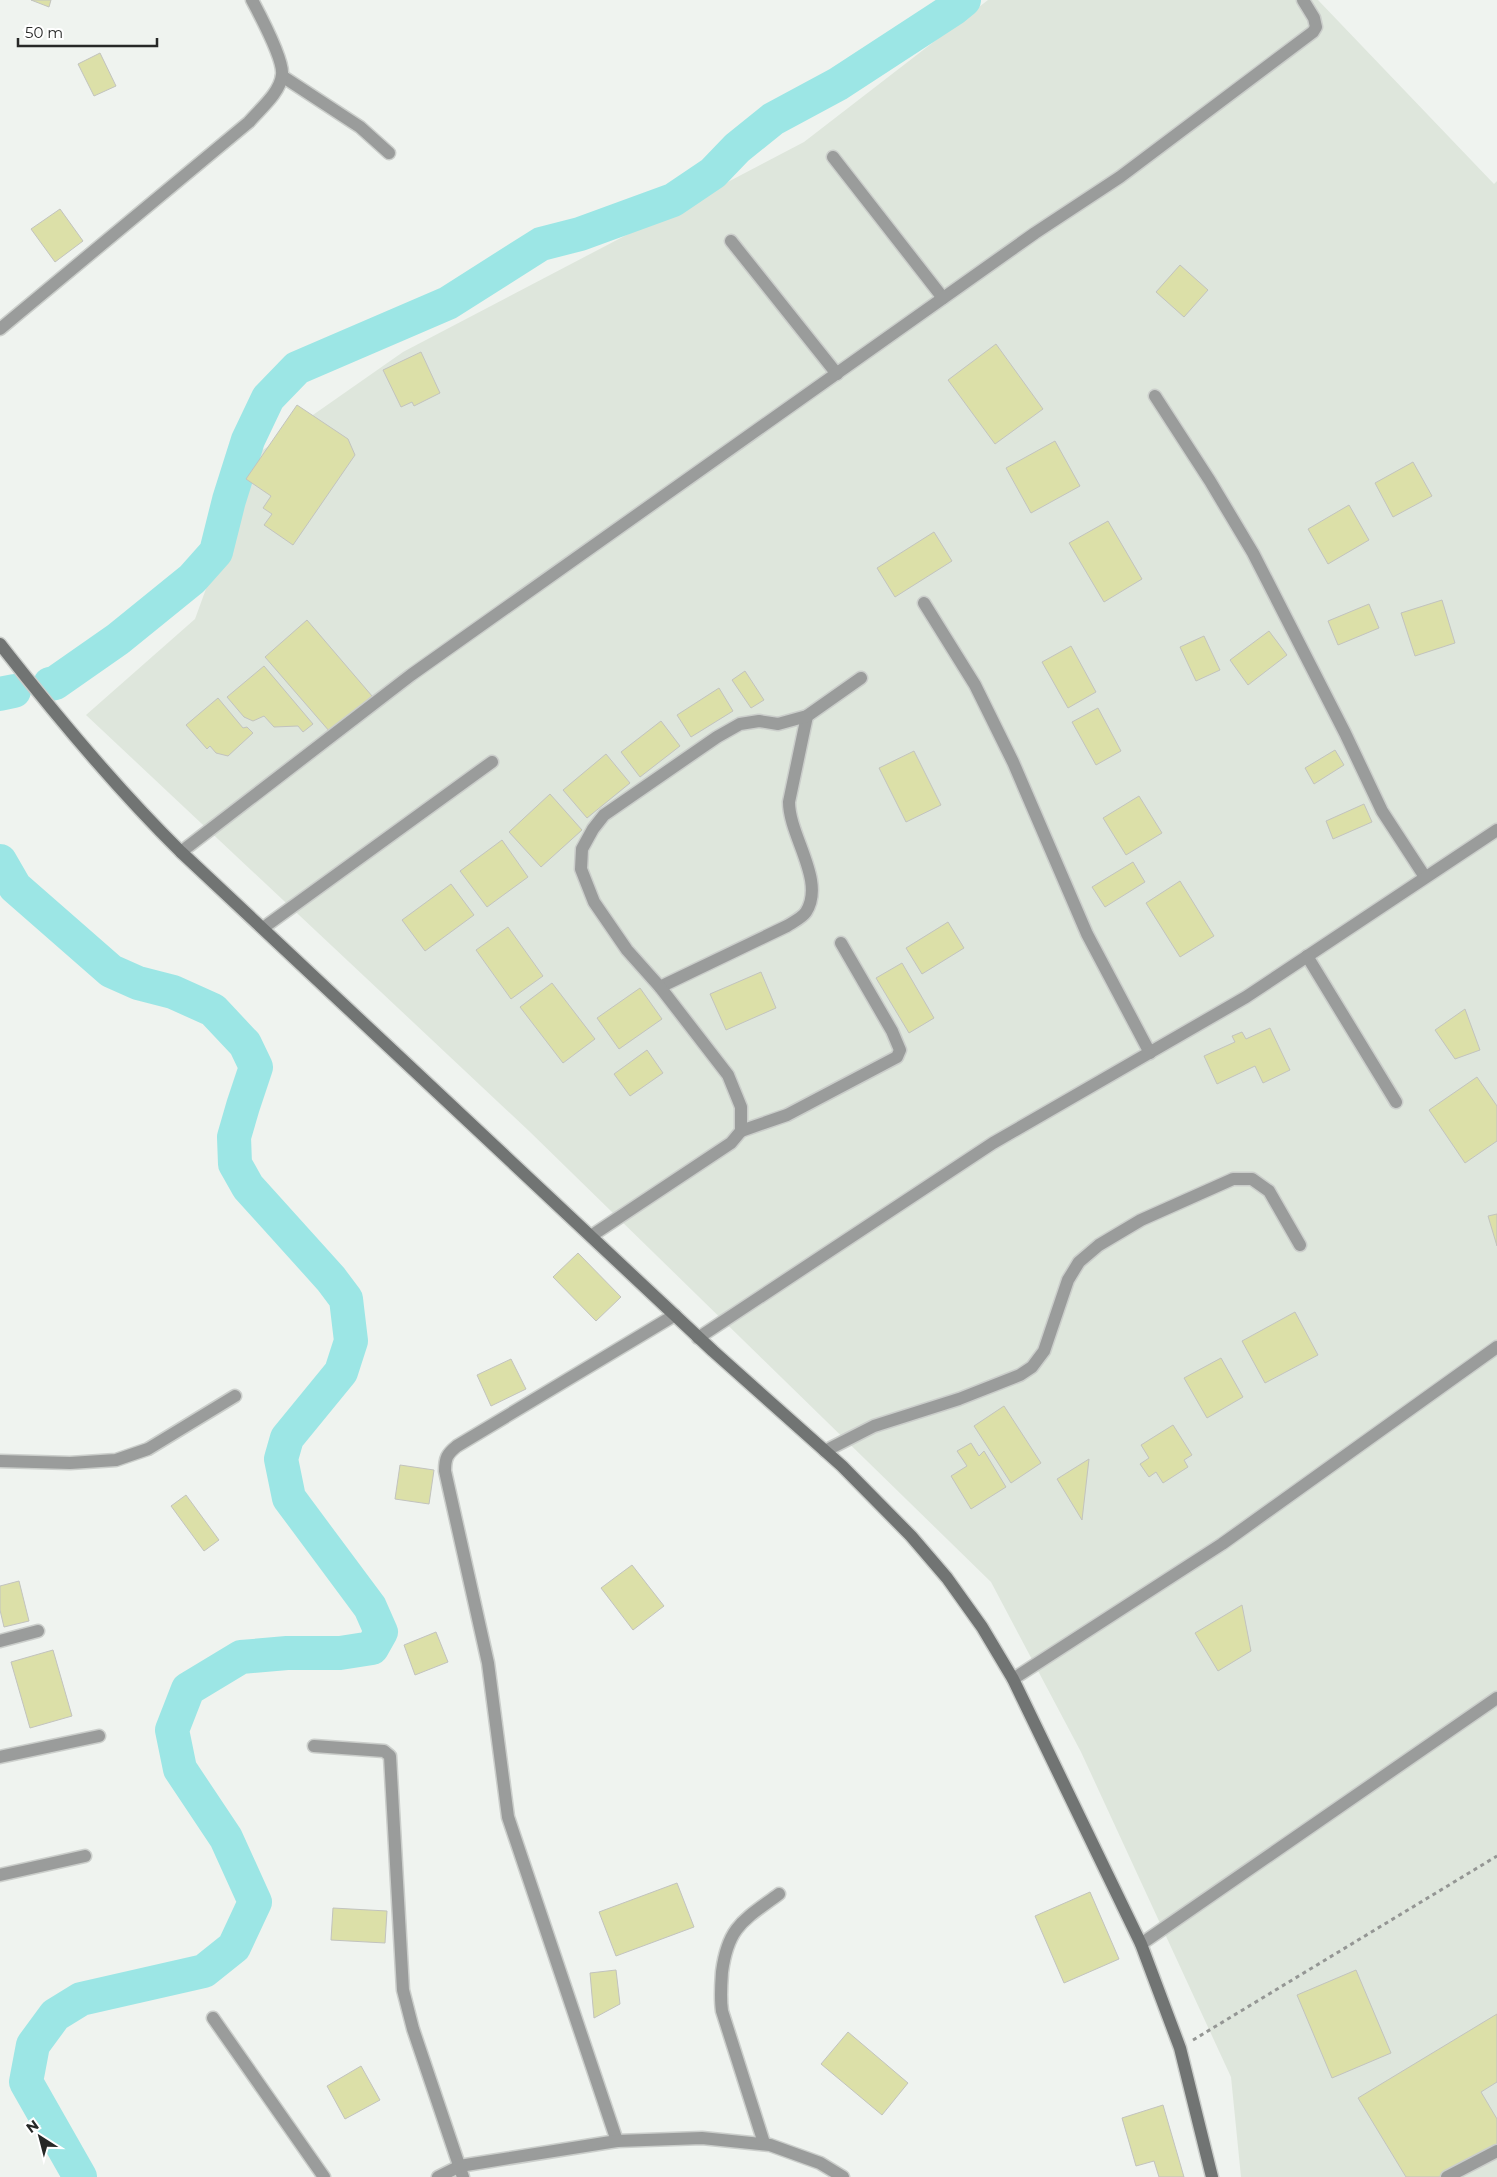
<svg xmlns="http://www.w3.org/2000/svg" width="1497" height="2177" font-family="Montserrat,sans-serif">
<style>
.built{fill:#dee6dc}
.lines{fill:none;stroke-linecap:round;stroke-linejoin:round}
.river{stroke:#9ce6e5;stroke-width:34}
.building{fill:#dce0a8;stroke:#c2c3be}
.minor-casing{stroke:#cbcecb;stroke-width:15}
.secondary-casing{stroke:#cbcecb;stroke-width:15}
.path{stroke:#949694;stroke-width:3;stroke-dasharray:4 4;stroke-linecap:butt}
.minor{stroke:#9a9c9b;stroke-width:12}
.secondary{stroke:#717473;stroke-width:12}
</style>
<rect width="100%" height="100%" fill="#eff3ef"/>
<path class="built" d="M988 0H1318L1494 184 1497 181V2177H1241L1231 2077 1081 1752 991 1582 529 1131 86 715 195 619 246 479 260 452 403 352 804 142Z"/>
<g class="lines">
<g class="river">
<path d="M50 684 55 683 118 639 192 579 216 552 229 500 248 440 268 398 297 368 448 303 541 244 580 234 673 200 713 173 737 148 773 119 838 84 953 9 964 0"/>
<path d="M0 694 14 691"/>
<path d="M0 861 15 887 111 971 138 983 173 992 213 1010 245 1044 256 1067 243 1106 234 1137 235 1164 248 1187 331 1279 346 1299 351 1341 341 1372 287 1438 281 1459 289 1498 370 1607 381 1632 372 1648 340 1653H287L241 1657 188 1689 172 1730 180 1769 226 1838 255 1902 234 1947 204 1971 81 1999 55 2015 33 2045 26 2082 80 2177"/>
</g>
</g>
<g class="building">
<path d="M31 0H51L49 7Z"/>
<path d="M100 53 116 86 94 96 78 64Z"/>
<path d="M60 209 83 241 55 262 31 229Z"/>
<path d="M1180 265 1208 290 1184 317 1156 292Z"/>
<path d="M996 344 1043 409 995 444 948 380Z"/>
<path d="M421 352 440 393 414 406 412 402 401 407 383 370Z"/>
<path d="M297 405 348 439 355 455 293 545 264 525 272 514 263 508 271 496 246 479Z"/>
<path d="M1055 441 1080 486 1031 513 1006 468Z"/>
<path d="M1413 462 1432 496 1393 517 1375 483Z"/>
<path d="M1349 505 1369 540 1328 564 1308 529Z"/>
<path d="M1108 521 1142 579 1104 602 1069 543Z"/>
<path d="M934 532 952 561 895 597 877 568Z"/>
<path d="M1442 600 1455 643 1415 656 1401 613Z"/>
<path d="M1369 604 1379 628 1338 645 1328 621Z"/>
<path d="M307 620 372 696 330 732 265 657Z"/>
<path d="M1269 631 1287 655 1248 685 1230 660Z"/>
<path d="M1204 636 1220 670 1196 681 1180 647Z"/>
<path d="M1071 646 1096 692 1068 708 1042 662Z"/>
<path d="M264 666 313 724 303 732 298 726 274 727 264 716 253 721 244 717 227 697Z"/>
<path d="M745 671 764 700 751 708 732 680Z"/>
<path d="M719 688 733 711 691 737 677 715Z"/>
<path d="M218 698 243 728 247 727 253 733 228 756 216 753 210 746 207 749 186 725Z"/>
<path d="M1098 708 1121 751 1096 765 1072 722Z"/>
<path d="M661 721 680 746 640 777 621 752Z"/>
<path d="M1335 750 1344 765 1314 784 1305 768Z"/>
<path d="M914 751 941 805 906 822 879 768Z"/>
<path d="M606 754 630 783 587 818 563 790Z"/>
<path d="M550 794 582 830 541 867 509 832Z"/>
<path d="M1139 796 1162 833 1126 855 1103 818Z"/>
<path d="M1364 804 1372 822 1333 839 1326 821Z"/>
<path d="M502 840 528 877 487 907 460 871Z"/>
<path d="M1133 862 1145 882 1105 907 1092 887Z"/>
<path d="M1180 881 1214 936 1180 957 1146 903Z"/>
<path d="M451 884 474 915 425 951 402 920Z"/>
<path d="M948 922 964 948 922 974 906 948Z"/>
<path d="M508 927 543 976 511 999 476 950Z"/>
<path d="M902 963 934 1018 909 1033 876 978Z"/>
<path d="M761 972 776 1008 726 1030 710 994Z"/>
<path d="M552 983 595 1039 563 1063 520 1007Z"/>
<path d="M640 988 662 1019 619 1049 597 1018Z"/>
<path d="M1465 1009 1480 1050 1455 1059 1435 1030Z"/>
<path d="M1270 1028 1290 1070 1263 1083 1255 1066 1217 1084 1204 1056 1235 1042 1232 1036 1242 1032 1246 1039Z"/>
<path d="M647 1050 663 1073 630 1096 614 1074Z"/>
<path d="M1477 1077 1497 1106V1141L1465 1163 1429 1110Z"/>
<path d="M1497 1214V1246L1488 1216Z"/>
<path d="M578 1253 621 1297 596 1321 553 1277Z"/>
<path d="M1295 1312 1318 1355 1265 1383 1242 1341Z"/>
<path d="M1221 1358 1243 1397 1207 1418 1184 1378Z"/>
<path d="M511 1359 526 1389 491 1406 477 1375Z"/>
<path d="M1004 1406 1041 1463 1011 1483 974 1426Z"/>
<path d="M1173 1425 1192 1455 1184 1460 1188 1467 1163 1483 1156 1472 1149 1477 1140 1464 1149 1458 1141 1445Z"/>
<path d="M971 1443 979 1456 984 1451 1006 1487 971 1509 951 1476 967 1466 957 1451Z"/>
<path d="M1089 1459 1082 1520 1057 1479Z"/>
<path d="M400 1465 434 1470 429 1504 395 1499Z"/>
<path d="M186 1495 219 1540 204 1551 171 1506Z"/>
<path d="M632 1565 664 1606 633 1630 601 1588Z"/>
<path d="M19 1581 29 1621 4 1627 0 1610V1586Z"/>
<path d="M1242 1605 1251 1651 1218 1671 1195 1633Z"/>
<path d="M436 1632 448 1662 415 1675 404 1645Z"/>
<path d="M53 1650 72 1716 30 1728 11 1662Z"/>
<path d="M677 1883 694 1927 616 1956 599 1912Z"/>
<path d="M1090 1892 1119 1959 1064 1983 1035 1916Z"/>
<path d="M333 1908 387 1911 385 1943 331 1940Z"/>
<path d="M616 1970 620 2004 594 2018 590 1973Z"/>
<path d="M1356 1970 1391 2053 1332 2078 1297 1995Z"/>
<path d="M1497 2014V2082L1481 2092 1497 2119V2153L1457 2177H1406L1358 2098Z"/>
<path d="M848 2032 908 2083 882 2115 821 2064Z"/>
<path d="M361 2066 380 2100 345 2119 327 2086Z"/>
<path d="M1163 2105 1184 2177H1159L1154 2161 1136 2166 1122 2118Z"/>
</g>
<g class="lines">
<defs>
<g id="minor">
<path d="M282 76 360 127 389 153"/>
<path d="M833 157 943 298"/>
<path d="M731 241 837 374"/>
<path d="M0 329 249 122C260 109 280 93 282 75 284 60 260 15 252 0"/>
<path d="M1155 396 1210 481 1253 553 1345 733 1382 811 1425 877"/>
<path d="M924 603 975 685 1013 762 1087 934 1150 1053"/>
<path d="M181 852 411 675 1035 233 1120 177 1313 32 1316 27 1314 18 1303 0"/>
<path d="M263 928 492 762"/>
<path d="M1307 956 1396 1102"/>
<path d="M660 987 787 926C793 922 802 918 806 912 826 881 789 836 789 802L807 716"/>
<path d="M741 1131 787 1115 897 1057 900 1050 892 1031 841 943"/>
<path d="M591 1236 731 1143 741 1131V1107L728 1075 660 987 627 950 594 902 581 869 582 849 593 829 604 815 717 737 740 724 759 721 778 724 807 716 861 678"/>
<path d="M698 1338 993 1143 1246 997 1497 830"/>
<path d="M825 1451 874 1426 959 1399 1020 1375 1032 1367 1044 1351 1068 1280 1079 1262 1099 1245 1141 1220 1233 1179H1252L1269 1191 1300 1245"/>
<path d="M0 1461 70 1463 116 1460 148 1449 235 1396"/>
<path d="M0 1641 38 1631"/>
<path d="M1013 1679 1222 1544 1497 1347"/>
<path d="M314 1746 384 1751 390 1756 403 1990 413 2029 463 2177"/>
<path d="M0 1757 99 1736"/>
<path d="M0 1875 85 1856"/>
<path d="M1141 1944 1497 1698"/>
<path d="M213 2018 324 2177"/>
<path d="M617 2141 508 1817 488 1663 445 1471C445 1458 447 1454 457 1446L675 1315"/>
<path d="M764 2143 722 2011C720 1998 721 1986 722 1972 728 1926 744 1920 779 1894"/>
<path d="M438 2177 460 2166 472 2164 617 2141 702 2138 770 2145 820 2163 843 2177"/>
<path d="M1447 2177 1497 2151"/>
</g>
<path id="secondary" d="M0 644C57 717 115 787 181 852L713 1351 842 1466 911 1536 947 1578 982 1627 1013 1679 1141 1944 1180 2048 1212 2177"/>
</defs>
<use href="#minor" class="minor-casing"/>
<use href="#secondary" class="secondary-casing"/>
<path class="path" d="M1193 2040 1497 1856"/>
<use href="#minor" class="minor"/>
<use href="#secondary" class="secondary"/>
</g>
<g transform="translate(40 2137) rotate(324)" stroke="#ffffff" stroke-width="4" paint-order="stroke">
<path d="M0-4L9 19L0 12L-9 19Z" fill="#272827"/>
<text y="-8" font-size="14" font-weight="bold" text-anchor="middle" fill="#272827">N</text>
</g>
<path d="M18 38v8h139v-8" fill="none" stroke="#272827" stroke-width="2.5"/>
<text x="25" y="38" font-size="15" fill="#272827" stroke="#ffffff" stroke-width="4" paint-order="stroke">50 m</text>
</svg>
